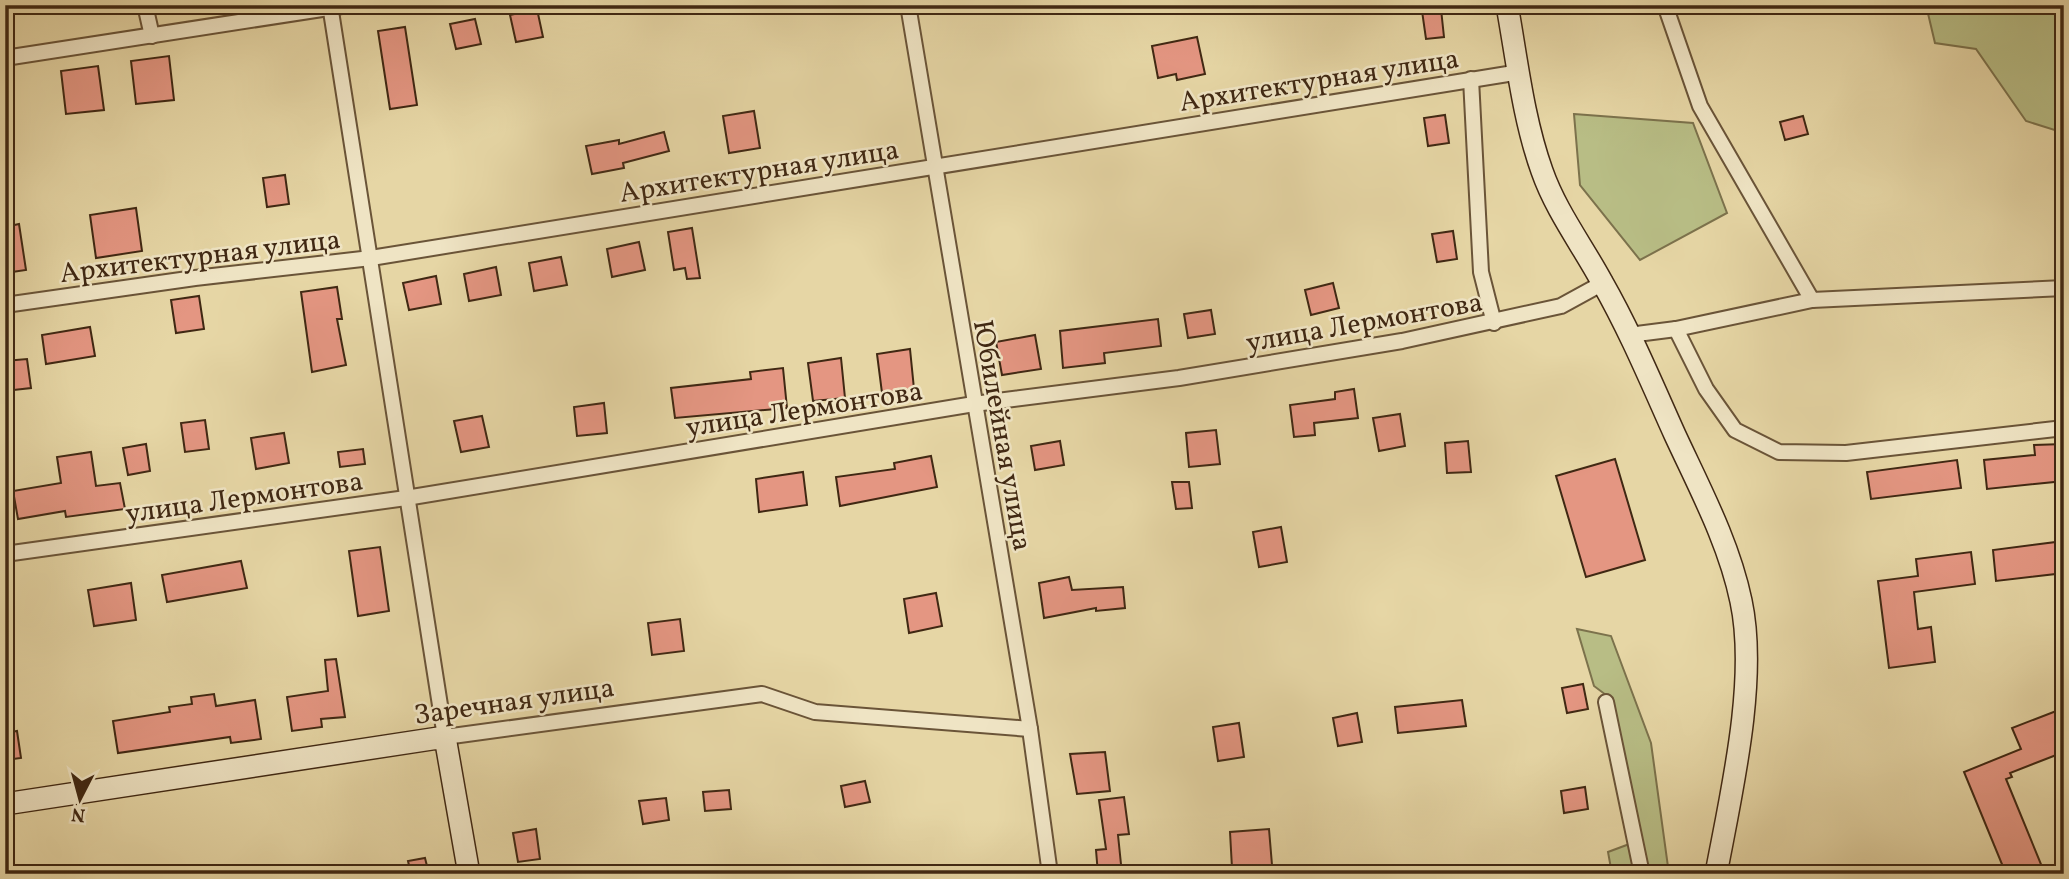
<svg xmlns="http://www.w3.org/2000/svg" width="2069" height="879" font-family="Vollkorn,serif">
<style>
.green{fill:#b8bd85;stroke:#7c724c;stroke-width:2}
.building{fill:#e49682;stroke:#402813;stroke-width:2}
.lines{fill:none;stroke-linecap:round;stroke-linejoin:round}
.street-casing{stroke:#6a5438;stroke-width:18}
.secondary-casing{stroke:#402813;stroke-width:24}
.street{stroke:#efe4c4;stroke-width:14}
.secondary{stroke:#efe4c4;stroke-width:21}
.labels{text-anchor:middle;stroke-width:5;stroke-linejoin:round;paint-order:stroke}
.street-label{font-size:28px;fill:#402813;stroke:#efe4c4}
</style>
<rect width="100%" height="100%" fill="#e6d6a5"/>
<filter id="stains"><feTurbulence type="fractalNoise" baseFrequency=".00286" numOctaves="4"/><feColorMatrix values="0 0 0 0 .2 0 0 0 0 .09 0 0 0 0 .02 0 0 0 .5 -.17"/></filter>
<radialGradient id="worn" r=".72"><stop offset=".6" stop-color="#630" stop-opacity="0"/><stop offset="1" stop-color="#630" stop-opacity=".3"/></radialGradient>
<g class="green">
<path d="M1926 5H2064V133L2026 121 1976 49 1935 43Z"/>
<path d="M1574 114 1693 123 1727 213 1640 260 1580 185Z"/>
<path d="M1577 629 1611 636 1651 743 1669 874H1612L1608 852 1640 840 1610 698 1594 686Z"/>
</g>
<g class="building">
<path d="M537 9 543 37 516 42 510 15Z"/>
<path d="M1441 9 1444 37 1426 39 1422 11Z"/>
<path d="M475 19 481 44 456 49 450 24Z"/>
<path d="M405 27 417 105 390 109 378 31Z"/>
<path d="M1197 37 1205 74 1177 80 1176 74 1158 78 1152 46Z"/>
<path d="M169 56 174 100 136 104 131 61Z"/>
<path d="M98 66 104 110 66 114 61 71Z"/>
<path d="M754 111 760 148 729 153 723 116Z"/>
<path d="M1445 115 1449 143 1428 146 1424 118Z"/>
<path d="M1803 116 1808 134 1785 140 1780 122Z"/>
<path d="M664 132 669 151 623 163 624 168 592 174 586 146 619 140V144Z"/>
<path d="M285 175 289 204 267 207 263 178Z"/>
<path d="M136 208 142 251 96 258 90 215Z"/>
<path d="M19 224 26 270 5 273V227Z"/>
<path d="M692 228 700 278 687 279 685 268 674 270 668 232Z"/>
<path d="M1453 231 1457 259 1437 262 1432 234Z"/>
<path d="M639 242 645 270 612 277 607 249Z"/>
<path d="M561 257 567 285 534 291 529 263Z"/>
<path d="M496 267 501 295 469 301 464 274Z"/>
<path d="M436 276 441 304 409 310 403 283Z"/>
<path d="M1333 283 1339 308 1311 315 1305 290Z"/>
<path d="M337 287 342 319H337L346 365 312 372 301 292Z"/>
<path d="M199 296 204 329 176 333 171 300Z"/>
<path d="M1211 310 1215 334 1188 338 1184 314Z"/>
<path d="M1158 319 1161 346 1104 353 1105 363 1063 368 1060 331Z"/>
<path d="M90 327 95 356 46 364 42 335Z"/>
<path d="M1035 335 1041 369 1002 375 996 342Z"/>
<path d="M910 349 914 389 882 393 877 354Z"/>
<path d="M841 358 845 398 813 401 808 363Z"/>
<path d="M27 359 31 388 5 391V361Z"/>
<path d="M783 368 787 408 675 418 671 388 751 379 750 372Z"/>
<path d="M1354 389 1358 418 1314 423 1315 435 1294 437 1290 405 1335 399V392Z"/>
<path d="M604 403 607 433 577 436 574 407Z"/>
<path d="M1400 414 1405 446 1379 451 1373 418Z"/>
<path d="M482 416 489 447 461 452 454 421Z"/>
<path d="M205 420 209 449 185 452 181 423Z"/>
<path d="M1216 430 1220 464 1189 467 1186 433Z"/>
<path d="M284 433 289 463 256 469 251 438Z"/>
<path d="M1060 441 1064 465 1035 470 1031 446Z"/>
<path d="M1468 441 1471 472 1447 473 1445 443Z"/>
<path d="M146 444 150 471 128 475 123 448Z"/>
<path d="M2064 444V481L1987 489 1984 460 2035 455 2034 445Z"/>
<path d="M363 449 365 464 340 467 338 452Z"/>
<path d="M91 452 96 486 120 483 125 509 66 517 65 511 18 519 13 491 61 483 57 457Z"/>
<path d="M931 456 937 487 840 506 836 477 895 469 894 463Z"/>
<path d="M1615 459 1645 560 1586 577 1556 476Z"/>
<path d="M1957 460 1961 488 1871 499 1867 472Z"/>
<path d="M803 472 807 505 759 512 756 479Z"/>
<path d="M1172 482H1189L1192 508 1176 509Z"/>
<path d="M1281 527 1287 562 1259 567 1253 532Z"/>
<path d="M2064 541V573L1996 581 1993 550Z"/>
<path d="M380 547 389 611 358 616 349 551Z"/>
<path d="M1971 552 1975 584 1914 592 1918 629 1931 627 1935 662 1889 668 1878 581 1918 576 1916 559Z"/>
<path d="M241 561 247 588 167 602 162 575Z"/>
<path d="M1069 577 1072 590 1123 587 1125 608 1096 611V608L1044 618 1039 583Z"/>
<path d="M131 583 136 620 94 626 88 590Z"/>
<path d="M936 593 942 626 909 633 904 599Z"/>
<path d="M680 619 684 651 652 655 648 623Z"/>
<path d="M336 659 345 717 321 719 322 727 292 731 287 697 328 691 325 660Z"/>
<path d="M1583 684 1588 709 1567 713 1562 688Z"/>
<path d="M214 694 216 706 255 700 261 739 231 743 230 737 118 753 113 721 170 712 169 707 192 704 191 697Z"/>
<path d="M1462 700 1466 726 1398 733 1395 707Z"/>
<path d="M2064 708V752L2010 773 2012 777 2006 779 2045 874H2006L1964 772 2021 749 2012 728Z"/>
<path d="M1357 713 1362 742 1338 746 1333 718Z"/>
<path d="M1239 723 1244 757 1218 761 1213 727Z"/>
<path d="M17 731 21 758 5 760V733Z"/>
<path d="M1105 752 1110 791 1077 794 1070 754Z"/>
<path d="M865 781 870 802 845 807 841 786Z"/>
<path d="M1585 787 1588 809 1564 813 1561 791Z"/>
<path d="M729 790 731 809 705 811 703 792Z"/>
<path d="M1124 797 1129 834 1118 835 1122 874H1098L1096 850 1106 849 1099 800Z"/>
<path d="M666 798 669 820 643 824 639 801Z"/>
<path d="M536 829 540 859 518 862 513 833Z"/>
<path d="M1269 829 1272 865 1232 868 1230 832Z"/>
<path d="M425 858 429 874H411L408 861Z"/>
</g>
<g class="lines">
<defs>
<g id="street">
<path d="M145 5 152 36"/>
<path d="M330 5 445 737 762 694 815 712 1030 729"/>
<path d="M908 5 1030 729 1050 874"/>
<path d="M1665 5 1700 106 1812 300"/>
<path d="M5 58 348 5"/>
<path d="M1471 79 1481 272 1494 323"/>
<path d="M5 305 195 278 371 258 1520 72"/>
<path d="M1676 329 1706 389 1735 430 1779 452 1846 453 2064 428"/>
<path d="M1629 335 1676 329 1812 300 2064 288"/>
<path d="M5 554 406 498 974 404 1179 378 1402 341 1561 306 1603 283"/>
<path d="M1606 702 1642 874"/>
</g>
<g id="secondary">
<path d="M1507 5C1517 60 1523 118 1542 171 1556 211 1582 245 1602 282 1630 331 1652 384 1675 435 1700 489 1729 543 1741 601 1758 680 1731 794 1716 874"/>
<path d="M5 804 445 737 469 874"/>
</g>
</defs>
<use href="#street" class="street-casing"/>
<use href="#secondary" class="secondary-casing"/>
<use href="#street" class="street"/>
<use href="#secondary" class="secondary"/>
</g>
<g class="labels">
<g class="street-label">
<text transform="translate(1319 79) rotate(-9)" y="10">Архитектурная улица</text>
<text transform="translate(759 170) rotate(-9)" y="10">Архитектурная улица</text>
<text transform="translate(200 255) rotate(-7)" y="10">Архитектурная улица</text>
<text transform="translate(1364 321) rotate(-10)" y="10">улица Лермонтова</text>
<text transform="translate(804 408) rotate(-9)" y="10">улица Лермонтова</text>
<text transform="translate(1004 435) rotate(80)" y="10">Юбилейная улица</text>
<text transform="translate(244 496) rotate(-8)" y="10">улица Лермонтова</text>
<text transform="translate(514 700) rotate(-8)" y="10">Заречная улица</text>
</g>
</g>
<rect width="2069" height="879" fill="none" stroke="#e6d6a5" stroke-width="28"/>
<rect x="7" y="7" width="2055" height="865" fill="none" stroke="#402813" stroke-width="3.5"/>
<rect x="14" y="14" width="2041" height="851" fill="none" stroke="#402813" stroke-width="2"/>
<g transform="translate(80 799) rotate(186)" stroke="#efe4c4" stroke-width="5" paint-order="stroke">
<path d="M0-5L12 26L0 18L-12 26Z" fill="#402813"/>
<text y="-10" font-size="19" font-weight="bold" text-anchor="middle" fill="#402813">N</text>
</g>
<rect width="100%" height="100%" filter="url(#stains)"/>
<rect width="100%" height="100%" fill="url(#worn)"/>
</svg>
